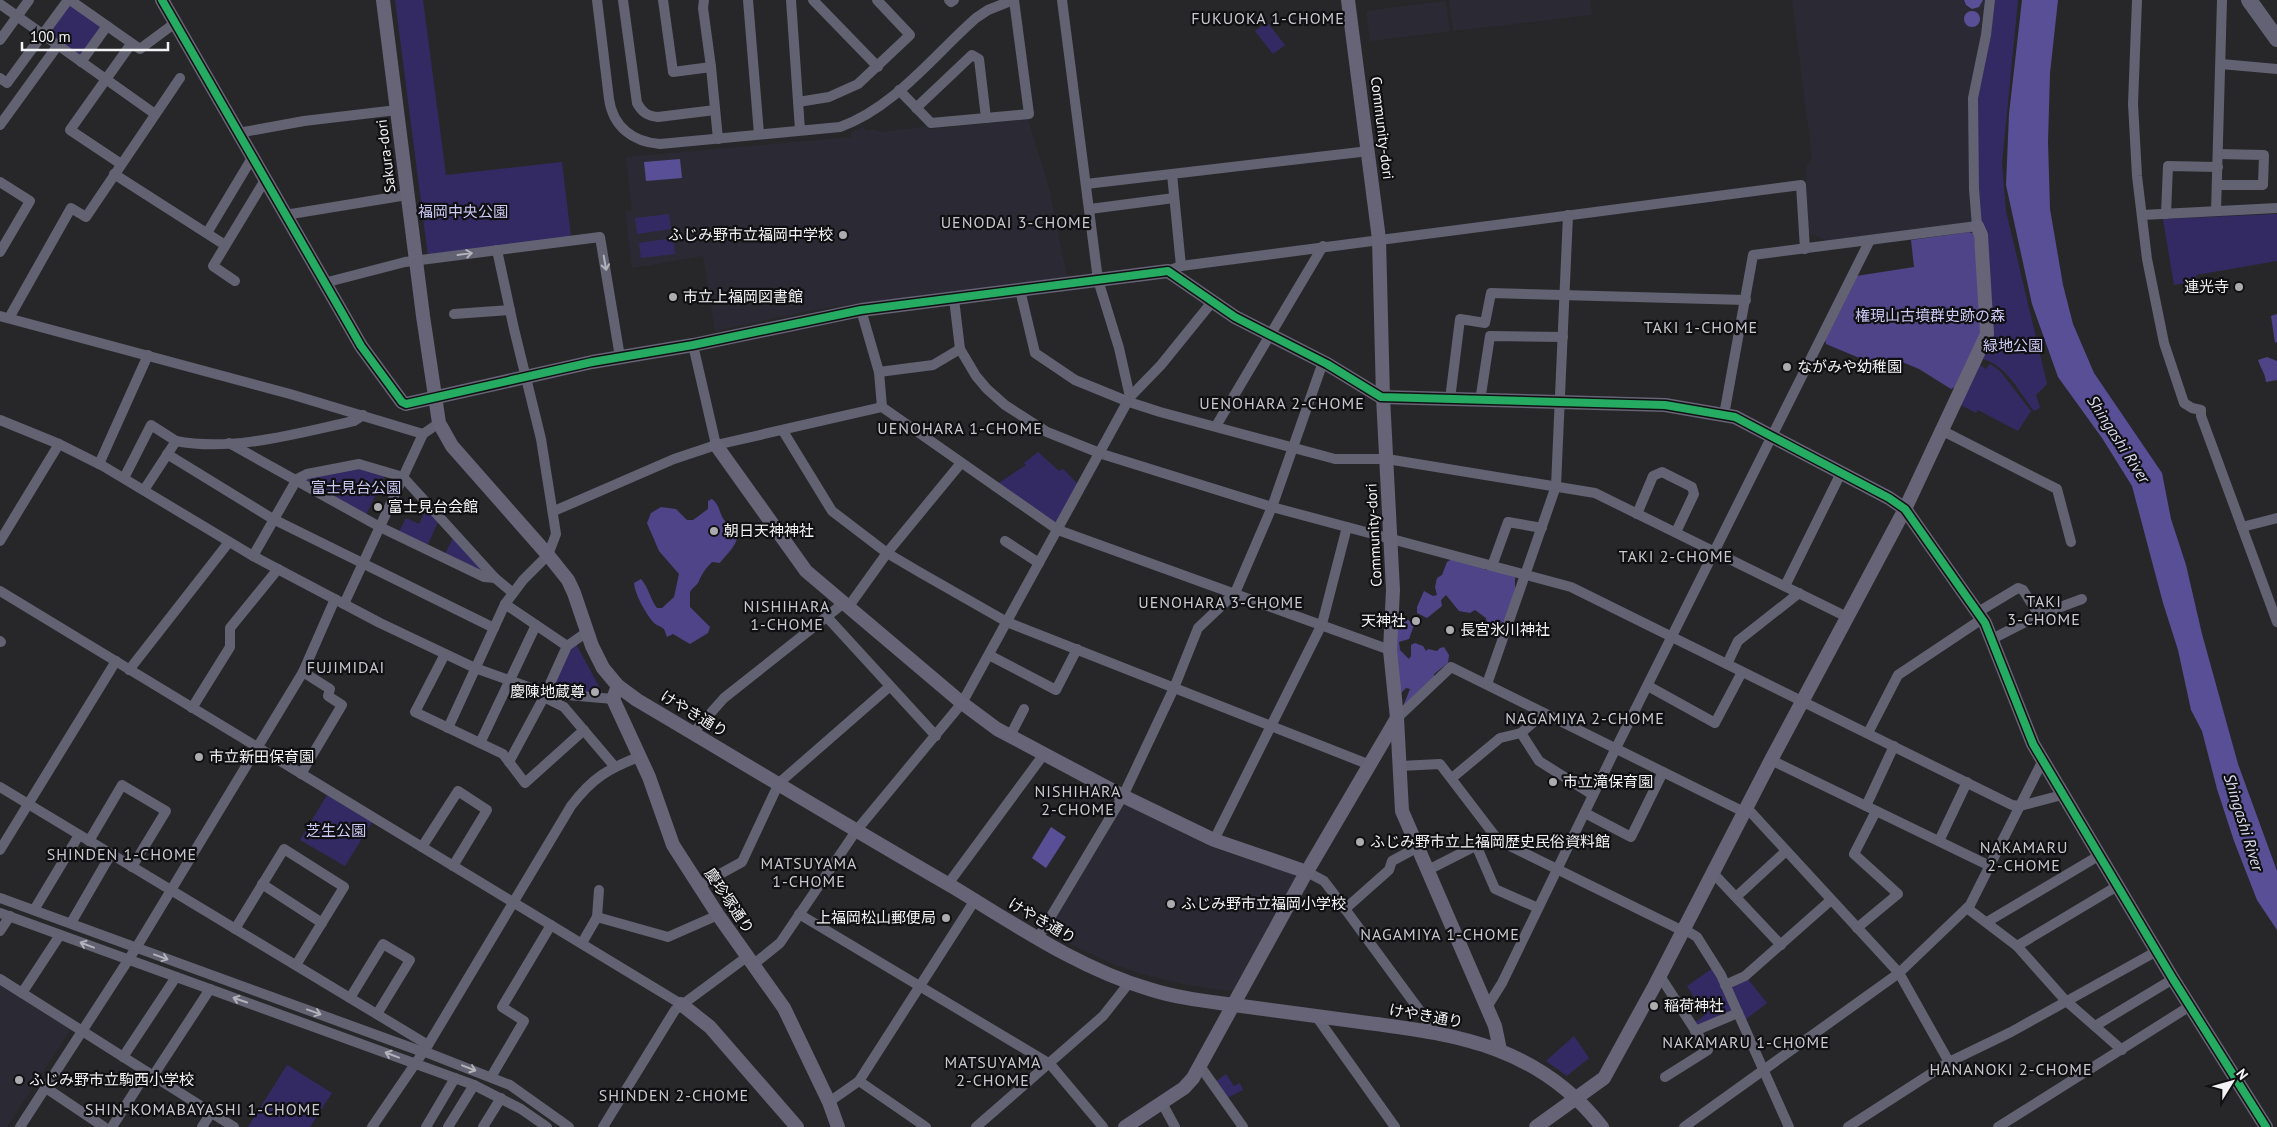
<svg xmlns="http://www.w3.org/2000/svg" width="2277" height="1127" font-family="'PT Sans','Noto Sans JP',sans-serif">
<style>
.built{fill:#2b2a34}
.green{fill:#342a63}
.forest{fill:#4e4487}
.water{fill:#594f97}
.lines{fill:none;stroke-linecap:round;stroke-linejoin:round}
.street{stroke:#636272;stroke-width:10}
.secondary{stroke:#666476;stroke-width:14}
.primary{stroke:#636274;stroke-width:16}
.cycleway-casing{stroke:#100f12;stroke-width:11}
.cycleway{stroke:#26ab63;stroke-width:8}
.oneway{stroke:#b2b2bb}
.poi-dot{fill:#acacaf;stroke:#100f12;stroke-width:2}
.labels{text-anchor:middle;stroke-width:4.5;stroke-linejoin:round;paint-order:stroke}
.street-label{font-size:15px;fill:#f3f3f6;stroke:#100f12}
.park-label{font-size:15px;fill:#cccaf6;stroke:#100f12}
.poi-label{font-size:15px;fill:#f3f3f6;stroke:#100f12;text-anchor:start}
.neighbourhood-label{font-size:16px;letter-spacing:1px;fill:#c8c8ce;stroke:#100f12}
.water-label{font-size:16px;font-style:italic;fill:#dbdaf1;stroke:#100f12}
</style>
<rect width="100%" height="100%" fill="#27272a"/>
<g class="built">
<path d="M1449 0H1590L1592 15 1453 31Z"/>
<path d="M1792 0H1986L1973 222 1829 241 1808 233 1806 168 1812 157Z"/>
<path d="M1446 1 1450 31 1370 41 1366 11Z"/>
<path d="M1028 119 1050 192 1067 277 824 308 715 331 703 256 632 268 625 211 632 210 626 157 851 137 850 133 863 127 866 131 872 129 883 132 927 126 929 129Z"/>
<path d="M1127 803 1210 847 1293 874 1296 878 1233 990 1228 991 1188 985 1146 975 1113 964 1076 947 1045 930 1123 804Z"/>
<path d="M0 982 69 1026V1032L7 1127H0Z"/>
</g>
<g class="green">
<path d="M395 0H423L446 175 562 162 571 237 428 256Z"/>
<path d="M1995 0H2018L2002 163 2006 211 2047 384 2036 395 2040 408 2034 411C2020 393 2006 365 1983 359L1990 339 1978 191 1977 96Z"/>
<path d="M72 5 102 27 80 56 50 35 49 31 68 6Z"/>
<path d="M1267 22 1285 45 1273 54 1255 31Z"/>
<path d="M669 214 671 229 637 234 635 218Z"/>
<path d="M2277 214V261L2196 275 2197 281 2174 285 2163 219Z"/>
<path d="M673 238 675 254 641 258 639 243Z"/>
<path d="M1990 364 2000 371 2031 411 2018 431 1978 410 1976 413 1961 405 1980 365 1986 369Z"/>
<path d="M1038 452 1059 471 1063 469 1080 486 1057 526 997 484 1026 465 1024 463Z"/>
<path d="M358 467 385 475 365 517 305 483 307 477Z"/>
<path d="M427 507 439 520 427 546 399 532 406 518 419 524Z"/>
<path d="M454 536 484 571 482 572 445 554Z"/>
<path d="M576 644 602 692 600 694 553 688 569 649Z"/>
<path d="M327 795 372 822 345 866 300 840Z"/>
<path d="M1713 968 1735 1011 1697 1028 1694 1023 1705 1015 1687 986Z"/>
<path d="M1747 978 1767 1003 1745 1020 1729 988Z"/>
<path d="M1574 1036 1589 1058 1567 1076 1546 1061Z"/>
<path d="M287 1065 332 1093 310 1127H248Z"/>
<path d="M1226 1074 1234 1086 1240 1083 1243 1090 1227 1098 1215 1082Z"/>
</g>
<g class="forest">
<path d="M1969 232 1974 234 1983 334 1957 386 1951 389 1919 369 1895 359 1890 365 1881 367 1826 344 1825 339 1856 276 1914 267 1911 240Z"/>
<path d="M2277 314V342L2275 343 2271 316Z"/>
<path d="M2267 357 2277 361V380L2266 382C2265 373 2261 369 2258 360Z"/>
<path d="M712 499C720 505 719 513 724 520 728 524 733 527 736 532 742 541 725 556 720 563L712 562C705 569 702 574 698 583 696 586 692 588 690 592V607L710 627 708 633 690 644 673 634 667 637 664 629C661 626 657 626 654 623 646 614 635 595 634 583L641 579C649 588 650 599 657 608H662L674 597 679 574 659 551 647 523 651 513 661 507 676 509 687 520H693L708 509V501Z"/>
<path d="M1452 559 1484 567 1485 570H1493L1515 577V589L1503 629 1487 622 1486 618 1475 610 1470 613 1459 611 1446 595 1441 600 1442 606 1427 618 1417 613V607L1424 591 1433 596 1437 595 1435 587 1437 578 1442 575 1447 562Z"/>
<path d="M1406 618 1414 625 1409 639 1399 642 1400 650 1409 659 1411 656V645L1415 643 1423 646 1426 651 1428 649 1437 651 1440 648 1444 647 1449 655 1448 663 1434 674 1435 678 1406 708 1404 704 1410 689 1406 688 1401 693 1399 688 1393 625Z"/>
</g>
<g class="water">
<path d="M1964 0H1983L1979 7 1972 9 1966 5Z"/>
<path d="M2022 0H2058L2050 73 2048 142 2050 209 2063 285 2073 324 2094 373 2162 473 2171 519 2186 565 2202 634 2238 764 2277 871V930L2257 900 2234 841 2217 789 2202 731 2191 710 2178 650 2163 603 2132 486 2102 438 2058 377 2032 304 2006 185 2009 114Z"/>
<circle cx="1972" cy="19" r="8"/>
<path d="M680 159 682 178 646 181 644 162Z"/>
<path d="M1051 827 1066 837 1046 868 1032 858Z"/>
</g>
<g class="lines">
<g class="street">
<path d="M70 0 140 49 175 23"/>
<path d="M597 0 609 99C613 127 633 142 660 144L840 127C894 108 934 55 976 18L988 10 1013 0"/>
<path d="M623 0 637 103C642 112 647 116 658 117L715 110"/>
<path d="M663 0 673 72 711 67 718 139"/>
<path d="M704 0 703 8 711 67"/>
<path d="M748 0 759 134"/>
<path d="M791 0 800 130"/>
<path d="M813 0 878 67"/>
<path d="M949 0 951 2 954 0"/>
<path d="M2137 0 2133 104 2137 176 2147 259 2164 343 2184 403 2192 408 2201 410V416L2277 622"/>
<path d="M0 4 155 114"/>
<path d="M0 40 29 0"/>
<path d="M81 62 107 26"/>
<path d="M2221 64 2277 69"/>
<path d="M0 78 7 83 68 0"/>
<path d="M899 90 931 123 1029 114 1014 0"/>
<path d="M798 102 829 97 858 84 910 35 877 0"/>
<path d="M916 108 972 55 979 59 986 118"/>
<path d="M0 125 58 45"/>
<path d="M238 133 304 121 397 110"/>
<path d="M121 164 70 130 131 44"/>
<path d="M114 174 225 245"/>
<path d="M1172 174 1181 266"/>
<path d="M0 182 30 201 0 252"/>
<path d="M1086 184 1369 151"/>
<path d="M2217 185H2263L2264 155 2218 154"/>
<path d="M1090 209 1174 198"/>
<path d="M2216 211 2222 0"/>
<path d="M2166 214 2168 166 2218 167"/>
<path d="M285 215 407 195"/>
<path d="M2142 215 2277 208"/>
<path d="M207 233 252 158"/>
<path d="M1168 271 1181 266 1801 185 1805 249"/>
<path d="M235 281 213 266 265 180"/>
<path d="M324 283 405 262 600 237 620 357"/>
<path d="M1020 290 1035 353 1075 380 1129 402 1160 412 1335 459H1387L1595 493 1847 617"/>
<path d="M954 299 960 349 976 376 987 389 1005 405 1047 432 1102 454 1272 507 1571 587 2012 805 2020 806 2062 795"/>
<path d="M861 310 879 372 882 407 1058 530 1390 650"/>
<path d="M454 314 510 310"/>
<path d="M0 316 290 394 423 434"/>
<path d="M9 318 71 208 86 217 180 78"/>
<path d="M693 345 716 445"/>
<path d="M879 372 933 365 960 349"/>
<path d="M1130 397 1161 365 1212 302"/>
<path d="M1450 399 1460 319 1485 323 1491 293 1746 300"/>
<path d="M1480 401 1490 336 1563 337"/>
<path d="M1724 415 1753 255 1977 226 1974 189 1973 98 1986 35 1990 0"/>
<path d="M0 420 59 444 103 466 253 556 380 623 475 668 545 693 613 699"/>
<path d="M1216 426 1323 246"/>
<path d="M1941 430 2057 489 2071 542"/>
<path d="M783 431 832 511 887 553 921 573 1007 622 1370 765"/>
<path d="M229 443 380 527 484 577 495 578"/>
<path d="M167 454 273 519 494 628"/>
<path d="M99 464 148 355"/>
<path d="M124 478 151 425 176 441"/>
<path d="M144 490 176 441C234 452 298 433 354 421L363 415"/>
<path d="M554 511 674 459 716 445 882 407"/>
<path d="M1637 514 1653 476 1662 472 1692 487 1694 494 1676 532"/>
<path d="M2242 527 2277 518"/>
<path d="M0 541 59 444"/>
<path d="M1005 541 1039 563"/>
<path d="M253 556 297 479 307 474 359 464 403 477 495 578 513 593"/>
<path d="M1492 566 1508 522 1542 528"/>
<path d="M1785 586 1841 473"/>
<path d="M0 591 681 1004"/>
<path d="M344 604 423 434 439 423"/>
<path d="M505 604 567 646"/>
<path d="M849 606 887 553 961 463"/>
<path d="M1978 612 2018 588 2023 590 2039 615"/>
<path d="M826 616 936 736"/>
<path d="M1992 639 2039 615 2082 599"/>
<path d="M0 641 1 642"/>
<path d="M445 654 415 712 503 754 525 783 584 730"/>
<path d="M989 655 1056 690 1077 649"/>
<path d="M1727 664 1738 641 1799 593"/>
<path d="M129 670 229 542"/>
<path d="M1487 684 1556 486 1568 215"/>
<path d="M1648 686 1715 723 1742 672"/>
<path d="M544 697 564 707 615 767"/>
<path d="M192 708 230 647V628L278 569"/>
<path d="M1397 718 1451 667 1744 812"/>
<path d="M448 728 505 604 523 580 548 555 556 534 541 439 514 329 497 250"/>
<path d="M693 733 724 698 845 602"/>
<path d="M1521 733 1539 761 1593 795"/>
<path d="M1868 733 1898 675 1982 619"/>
<path d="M1010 736 1024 709"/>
<path d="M480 743 536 625"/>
<path d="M1771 760 1990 866"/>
<path d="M509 762 544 697 567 646 587 632"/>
<path d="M1400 766 1440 764 1495 836 1508 845 1683 931"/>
<path d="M301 774 342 705 328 696 330 689 303 672"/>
<path d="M1452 778 1500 738 1521 733 1544 713"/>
<path d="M0 787 428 1045 372 1127"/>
<path d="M1866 806 1894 746"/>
<path d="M1747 808 1899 973 1949 1062"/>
<path d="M1585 813 1631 837 1663 772"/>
<path d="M1214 840 1322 624 1347 527"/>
<path d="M89 841 122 785 166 811 132 867"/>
<path d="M1939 841 1967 782"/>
<path d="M1476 845 1495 889 1538 908"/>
<path d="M422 847 458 791 487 810 453 866"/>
<path d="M0 850 116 661"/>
<path d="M1428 870 1495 836"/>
<path d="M1307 872 1324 881 1334 894 1423 1015 1431 1031"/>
<path d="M1713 873 1781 945"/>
<path d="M262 884 322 923"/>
<path d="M948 884 1044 754"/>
<path d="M698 886 742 862 779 783 889 687"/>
<path d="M1736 897 1786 851"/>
<path d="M0 898 423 1052"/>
<path d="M1967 908 2017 946 2065 1000 2122 1050"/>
<path d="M1345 909 1389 870 1392 861 1418 847"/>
<path d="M34 910 79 835"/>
<path d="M0 913 474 1085 521 1109 547 1127"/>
<path d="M799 914 1050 1064 1103 1127"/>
<path d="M597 917 599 890"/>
<path d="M1987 922 2100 855"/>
<path d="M71 923 111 854"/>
<path d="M1857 928 1898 894 1854 854 1876 811"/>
<path d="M235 929 284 849 344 887 296 965"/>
<path d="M1684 929 1697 937 1721 975 1789 1127"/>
<path d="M0 931 10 916"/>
<path d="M1038 938 1123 796 1174 688 1198 628 1235 593 1272 507 1323 362"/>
<path d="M582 943 597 917 668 937 718 915"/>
<path d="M2017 946 2119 885"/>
<path d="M754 964 780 943 856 831 962 703 1130 397 1119 348 1098 280 1062 0"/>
<path d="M1660 976 1708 1050 1665 1077"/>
<path d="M0 979 234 1127"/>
<path d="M1725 985 1745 976 1831 900"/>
<path d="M22 993 60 935"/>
<path d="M350 998 383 944 410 960 377 1014"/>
<path d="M1487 1007 1502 983 1615 750 1870 240"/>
<path d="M1316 1016 1395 1127"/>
<path d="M2095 1026 2173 979"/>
<path d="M1695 1031 1738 1013"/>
<path d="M428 1045 571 806C593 777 608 769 641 756"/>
<path d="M423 1051 510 1085 569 1127"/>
<path d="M123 1057 176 977"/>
<path d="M1200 1066 1243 1127"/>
<path d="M153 1076 210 989"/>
<path d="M491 1077 524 1021 502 1007 551 925"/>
<path d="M859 1081 926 1127"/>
<path d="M46 1088 104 1127"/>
<path d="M829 1102 859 1081 975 900"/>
<path d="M1162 1103 1175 1127"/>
<path d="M20 1127 136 948 303 672 335 599"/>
<path d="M112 1127 147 1072"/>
<path d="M202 1127 211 1113"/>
<path d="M426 1127 455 1078"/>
<path d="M448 1127 474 1085"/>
<path d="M483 1127 501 1098"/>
<path d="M603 1127 675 1010 748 956"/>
<path d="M976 1127 1103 1016 1129 983"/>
<path d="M1684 1127 1899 973 1970 905 2043 760"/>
<path d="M1848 1127 1949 1062 2011 1032 2157 951"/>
<path d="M1998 1127 2190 1006"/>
</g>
<g class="secondary">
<path d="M162 0 341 311 361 346 402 402 406 404 592 362 693 345 861 310 1168 271 1235 317 1327 364 1381 397 1665 405 1735 417 1889 498 1905 509 1985 623 2033 744 2173 979 2266 1127"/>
<path d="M383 0 423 316 439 423 452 446 548 555 568 580 574 593 592 646 603 668 618 686 637 700C742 762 847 826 953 887 1016 925 1078 968 1149 989 1177 998 1205 1001 1234 1005 1279 1011 1323 1017 1368 1023 1462 1035 1540 1048 1602 1127"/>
<path d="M1348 0 1379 239 1383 397 1393 590 1390 650 1397 718 1402 811 1495 1026 1500 1050"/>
<path d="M716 445 806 571 962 703 997 729 1123 796 1214 840 1307 872"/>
<path d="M618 686 613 699 649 777 673 845 718 915 784 1008 829 1102 838 1127"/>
<path d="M681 1004 710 1027 797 1127"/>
<path d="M1125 1127 1184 1088 1193 1078 1302 880 1397 718"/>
<path d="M1536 1127 1604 1078 1655 985 1771 760 1905 509 1987 334 1981 235 1977 226"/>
</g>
<path class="primary" d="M2249 0 2277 39"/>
<defs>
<path id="cycleway" d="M162 0 341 311 361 346 402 402 406 404 592 362 693 345 861 310 1168 271 1235 317 1327 364 1381 397 1665 405 1735 417 1889 498 1905 509 1985 623 2033 744 2173 979 2266 1127"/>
</defs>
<use href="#cycleway" class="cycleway-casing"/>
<use href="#cycleway" class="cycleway"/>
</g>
<defs><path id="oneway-shaft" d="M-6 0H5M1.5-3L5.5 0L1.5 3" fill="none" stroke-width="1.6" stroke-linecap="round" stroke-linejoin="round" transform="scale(1.25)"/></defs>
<g class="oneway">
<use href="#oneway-shaft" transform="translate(465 254) rotate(-8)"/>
<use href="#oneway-shaft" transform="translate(605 263) rotate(80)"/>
<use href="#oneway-shaft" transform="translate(87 945) rotate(-159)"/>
<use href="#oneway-shaft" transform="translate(161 957) rotate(20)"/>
<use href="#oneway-shaft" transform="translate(240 1000) rotate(-161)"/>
<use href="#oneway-shaft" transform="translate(314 1012) rotate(20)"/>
<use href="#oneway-shaft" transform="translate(392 1055) rotate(-159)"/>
<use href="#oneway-shaft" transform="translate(469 1068) rotate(21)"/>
</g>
<g class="poi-dot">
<circle cx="843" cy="235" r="5"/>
<circle cx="2239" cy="287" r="5"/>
<circle cx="673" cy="297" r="5"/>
<circle cx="1787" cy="367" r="5"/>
<circle cx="378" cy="507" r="5"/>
<circle cx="714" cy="531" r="5"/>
<circle cx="1416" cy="621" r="5"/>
<circle cx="1450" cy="630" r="5"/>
<circle cx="595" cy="692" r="5"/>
<circle cx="199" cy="757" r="5"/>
<circle cx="1553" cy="782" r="5"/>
<circle cx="1360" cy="842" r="5"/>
<circle cx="1171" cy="904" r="5"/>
<circle cx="946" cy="918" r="5"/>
<circle cx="1654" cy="1006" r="5"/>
<circle cx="19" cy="1080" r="5"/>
</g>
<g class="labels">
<g class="street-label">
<text transform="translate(1382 128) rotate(83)" y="5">Community-dori</text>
<text transform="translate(386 156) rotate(-97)" y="5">Sakura-dori</text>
<text transform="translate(1374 535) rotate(-93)" y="5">Community-dori</text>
<text transform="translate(694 714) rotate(31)" y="5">けやき通り</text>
<text transform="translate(729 901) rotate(56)" y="5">慶珍塚通り</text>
<text transform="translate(1042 921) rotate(30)" y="5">けやき通り</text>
<text transform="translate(1426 1016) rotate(10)" y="5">けやき通り</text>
</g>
<g class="park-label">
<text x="463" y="217">福岡中央公園</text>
<text x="1930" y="321">権現山古墳群史跡の森</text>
<text x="2013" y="351">緑地公園</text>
<text x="356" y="493">富士見台公園</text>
<text x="336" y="836">芝生公園</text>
</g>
<g class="poi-label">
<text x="833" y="240" text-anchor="end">ふじみ野市立福岡中学校</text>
<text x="2229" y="292" text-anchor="end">連光寺</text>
<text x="683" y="302">市立上福岡図書館</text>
<text x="1797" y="372">ながみや幼稚園</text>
<text x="388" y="512">富士見台会館</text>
<text x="724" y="536">朝日天神神社</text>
<text x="1406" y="626" text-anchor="end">天神社</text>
<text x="1460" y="635">長宮氷川神社</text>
<text x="585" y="697" text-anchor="end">慶陳地蔵尊</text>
<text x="209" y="762">市立新田保育園</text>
<text x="1563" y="787">市立滝保育園</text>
<text x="1370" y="847">ふじみ野市立上福岡歴史民俗資料館</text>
<text x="1181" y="909">ふじみ野市立福岡小学校</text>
<text x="936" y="923" text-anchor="end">上福岡松山郵便局</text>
<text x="1664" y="1011">稲荷神社</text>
<text x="29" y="1085">ふじみ野市立駒西小学校</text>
</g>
<g class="neighbourhood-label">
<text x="1268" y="24">FUKUOKA 1-CHOME</text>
<text x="1016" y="228">UENODAI 3-CHOME</text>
<text x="1701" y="333">TAKI 1-CHOME</text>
<text x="1282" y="409">UENOHARA 2-CHOME</text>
<text x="960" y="434">UENOHARA 1-CHOME</text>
<text x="1676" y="562">TAKI 2-CHOME</text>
<text x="2044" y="607">TAKI<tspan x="2044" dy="18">3-CHOME</tspan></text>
<text x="1221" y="608">UENOHARA 3-CHOME</text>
<text x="787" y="612">NISHIHARA<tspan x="787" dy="18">1-CHOME</tspan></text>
<text x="346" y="673">FUJIMIDAI</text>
<text x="1585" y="724">NAGAMIYA 2-CHOME</text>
<text x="1078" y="797">NISHIHARA<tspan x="1078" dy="18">2-CHOME</tspan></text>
<text x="2024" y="853">NAKAMARU<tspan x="2024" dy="18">2-CHOME</tspan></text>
<text x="122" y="860">SHINDEN 1-CHOME</text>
<text x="809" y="869">MATSUYAMA<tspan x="809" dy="18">1-CHOME</tspan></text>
<text x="1440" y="940">NAGAMIYA 1-CHOME</text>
<text x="1746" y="1048">NAKAMARU 1-CHOME</text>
<text x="993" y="1068">MATSUYAMA<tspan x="993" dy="18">2-CHOME</tspan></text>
<text x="2011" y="1075">HANANOKI 2-CHOME</text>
<text x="674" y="1101">SHINDEN 2-CHOME</text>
<text x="203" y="1115">SHIN-KOMABAYASHI 1-CHOME</text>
</g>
<g class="water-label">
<text transform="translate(2119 439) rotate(57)" y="6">Shingashi River</text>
<text transform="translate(2244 822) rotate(73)" y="6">Shingashi River</text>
</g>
</g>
<g transform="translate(2232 1082) rotate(53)" stroke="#100f12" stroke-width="4" paint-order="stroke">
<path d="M0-4L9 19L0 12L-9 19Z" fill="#f3f3f6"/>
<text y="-8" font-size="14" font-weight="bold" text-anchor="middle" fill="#f3f3f6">N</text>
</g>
<path d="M22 42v8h146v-8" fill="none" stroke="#f3f3f6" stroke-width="2.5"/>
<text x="30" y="42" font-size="15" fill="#f3f3f6" stroke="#100f12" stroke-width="4" paint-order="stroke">100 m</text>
</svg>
